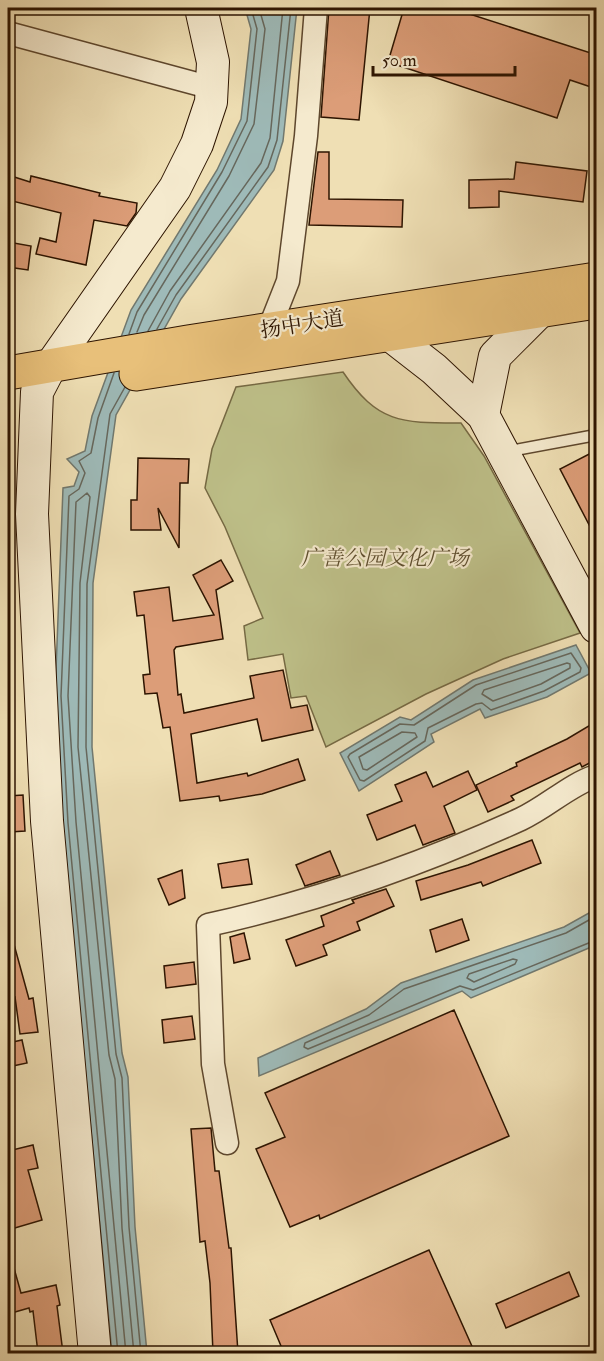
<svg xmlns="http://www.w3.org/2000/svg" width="604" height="1361" font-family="'IM FELL Double Pica','Noto Serif SC',serif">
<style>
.green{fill:#bec089;stroke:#766a44;stroke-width:1.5}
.water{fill:#9ebab8;stroke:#71786e;stroke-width:1.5}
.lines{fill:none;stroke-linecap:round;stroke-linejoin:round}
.shore{stroke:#66675c;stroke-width:1.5}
.building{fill:#dc9d78;stroke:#2d1400;stroke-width:1.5}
.lane-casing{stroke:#5e472d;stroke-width:13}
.street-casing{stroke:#5e472d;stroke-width:25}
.secondary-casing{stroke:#2d1400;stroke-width:34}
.primary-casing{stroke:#2d1400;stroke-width:35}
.lane{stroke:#f5eace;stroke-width:10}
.street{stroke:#f5eace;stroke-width:22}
.secondary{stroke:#f5eace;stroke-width:32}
.primary{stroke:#e8c07a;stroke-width:33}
.labels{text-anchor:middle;stroke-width:4.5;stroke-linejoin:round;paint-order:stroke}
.street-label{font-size:21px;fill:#2d1400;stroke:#f5eace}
.park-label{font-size:21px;font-style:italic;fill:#605030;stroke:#f5eace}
</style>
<rect width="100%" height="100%" fill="#efdfb4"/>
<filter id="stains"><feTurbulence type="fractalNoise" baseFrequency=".00333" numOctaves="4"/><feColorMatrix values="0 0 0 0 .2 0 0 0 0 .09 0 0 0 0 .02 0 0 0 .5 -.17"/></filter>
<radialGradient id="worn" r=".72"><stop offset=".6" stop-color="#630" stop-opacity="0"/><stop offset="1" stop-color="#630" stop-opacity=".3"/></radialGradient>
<path class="green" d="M343 372C378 424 402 423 461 423L484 456 580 633 503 659 426 694 326 747 306 696 291 698 283 654 248 660 244 626 263 618 225 527 205 488 212 449 236 387Z"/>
<g class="water">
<path d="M245 8H297L283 141 274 170 181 299 116 415 93 583 92 747 122 1053 128 1077 135 1227 147 1353H112L62 823 55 696 63 488 74 486 79 472 67 459 85 451 92 416 131 310 217 170 241 119 251 29Z"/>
<path d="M576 645 591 673 547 697 485 718 480 709 431 734 434 742 359 791 340 753 400 717 411 720 473 680Z"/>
<path d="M596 909V945L471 998 462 991 259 1076 258 1058 366 1009 401 983 564 927Z"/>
</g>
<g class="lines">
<g class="shore">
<path d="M157 329 176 295 268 167 277 140 291 8"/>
<path d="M148 331 170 291 261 163 270 138 283 8"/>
<path d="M137 332 144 315 229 176 254 124 265 29 259 8"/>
<path d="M129 334 137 312 222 172 247 121 257 29 251 8"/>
<path d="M114 373 98 418 91 453 79 461 85 473 79 489 69 496 61 696 68 823 118 1354"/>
<path d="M125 387 110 414 87 584 86 747 116 1054 122 1078 129 1227 141 1354"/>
<path d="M571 653 581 668 580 672 544 691 491 710 482 703 476 704 428 728 425 741 364 781 360 780 348 757 350 754 400 724 414 725 476 685Z"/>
<path d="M567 663 570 664V668L541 684 493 701 482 694 484 690Z"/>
<path d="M402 732 415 733 417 737 367 770 363 769 359 757Z"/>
<path d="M596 916 566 933 404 989 369 1015 305 1043 304 1047 308 1049 460 986 473 990 596 940"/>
<path d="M513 959 517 960 515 964 474 982 467 978 469 974Z"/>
<path d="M126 1354 76 822 68 696 76 502 87 493 90 497 80 583 78 747 109 1055 115 1079 122 1228 134 1354"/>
</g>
</g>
<g class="building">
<path d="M329 8H370L359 120 321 117Z"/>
<path d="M404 8H451L597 55V71L591 87 570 80 557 118 388 62Z"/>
<path d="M318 152H329V199L403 200 402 227 309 225Z"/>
<path d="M516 162 587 171 583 202 499 191V207L469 208V180L514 179Z"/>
<path d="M8 175 30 182 31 176 100 193 99 196 137 203 136 213 127 226 94 220 86 265 36 254 40 238 56 242 61 213 8 200Z"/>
<path d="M8 242 31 246 28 270 8 267Z"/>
<path d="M597 450V540L560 469Z"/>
<path d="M138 458 189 459 188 483H180L179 548 158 508 161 530H131V500H137Z"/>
<path d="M221 560 233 581 216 590 223 639 176 647 174 650 178 695 181 694 184 713 254 698 250 676 283 670 291 708 307 705 313 730 262 741 257 719 191 734 197 783 247 773 248 776 298 759 305 780 262 794 220 801 219 796 180 801 170 727 163 728 157 693 145 694 143 675 150 674 144 615 137 616 134 592 169 587 173 621 214 615 193 575Z"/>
<path d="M597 721V759L582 767 580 763 511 796 514 800 488 812 476 785 517 766 516 763 567 739Z"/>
<path d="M468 771 477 790 444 806 455 833 423 845 415 825 377 840 367 815 402 801 395 785 426 772 433 787Z"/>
<path d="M23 795 25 831 10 832 8 796Z"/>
<path d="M532 840 541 863 483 886 481 882 421 900 416 881 468 865Z"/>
<path d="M330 851 340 875 305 886 296 865Z"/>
<path d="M248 859 252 884 222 888 218 864Z"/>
<path d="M182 870 185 898 169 905 158 879Z"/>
<path d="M386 889 394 906 357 922 360 930 323 945 327 955 296 966 286 940 324 926 321 916 354 903 352 900Z"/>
<path d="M462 919 469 940 436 952 430 930Z"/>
<path d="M244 933 250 959 234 963 230 937Z"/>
<path d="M8 937H12L29 999 33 998 38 1032 20 1034 15 997 8 999Z"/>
<path d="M194 962 196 984 166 988 164 966Z"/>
<path d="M454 1010 509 1136 320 1219 319 1215 290 1227 256 1149 285 1137 265 1093Z"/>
<path d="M192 1016 195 1039 164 1043 162 1020Z"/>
<path d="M22 1040 27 1063 8 1067V1043Z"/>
<path d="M211 1128 215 1171H219L229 1248H231L238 1353H213L210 1283 205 1241 200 1242 191 1129Z"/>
<path d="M33 1145 38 1168 28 1170 42 1220 8 1230V1151Z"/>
<path d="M429 1250 475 1353H284L270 1320Z"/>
<path d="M12 1261 21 1293 56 1285 60 1305 57 1306 63 1353H38L33 1311 30 1312 29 1308 8 1314V1262Z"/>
<path d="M569 1272 579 1296 506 1328 496 1304Z"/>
</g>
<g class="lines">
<defs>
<path id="lane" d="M505 452 596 435"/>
<g id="street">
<path d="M8 33 212 88"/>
<path d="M269 329 288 281 306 136 316 8"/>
<path d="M227 1143 213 1064 208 925C317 901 420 865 521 819 547 807 569 785 596 776"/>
</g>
<g id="secondary">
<path d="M389 334 434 369 483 415 596 627"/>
<path d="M483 415 495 356 550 301"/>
<path d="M95 1354 47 821 32 514 37 392 50 367 175 188 197 144 211 102 213 62 201 8"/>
</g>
<g id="primary">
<path d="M8 373 188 342 596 279"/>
<path d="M136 374 596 302"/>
</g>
</defs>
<use href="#lane" class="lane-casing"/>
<use href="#street" class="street-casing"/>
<use href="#secondary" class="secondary-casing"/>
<use href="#primary" class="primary-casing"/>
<use href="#lane" class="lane"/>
<use href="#street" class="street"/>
<use href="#secondary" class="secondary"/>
<use href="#primary" class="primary"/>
</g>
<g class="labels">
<g class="street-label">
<text transform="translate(302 324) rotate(-9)" y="7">扬中大道</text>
</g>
<g class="park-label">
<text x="385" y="565">广善公园文化广场</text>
</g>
</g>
<rect width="604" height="1361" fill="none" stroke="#efdfb4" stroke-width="30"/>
<rect x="9" y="9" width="586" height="1343" fill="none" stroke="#2d1400" stroke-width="3"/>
<rect x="15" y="15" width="574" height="1331" fill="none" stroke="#2d1400" stroke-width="1.5"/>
<path d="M373 66v9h142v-9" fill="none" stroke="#2d1400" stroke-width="3"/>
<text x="382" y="66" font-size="18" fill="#2d1400" stroke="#f5eace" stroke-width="4.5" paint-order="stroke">50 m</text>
<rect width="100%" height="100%" filter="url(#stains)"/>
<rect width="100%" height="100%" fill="url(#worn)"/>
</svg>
